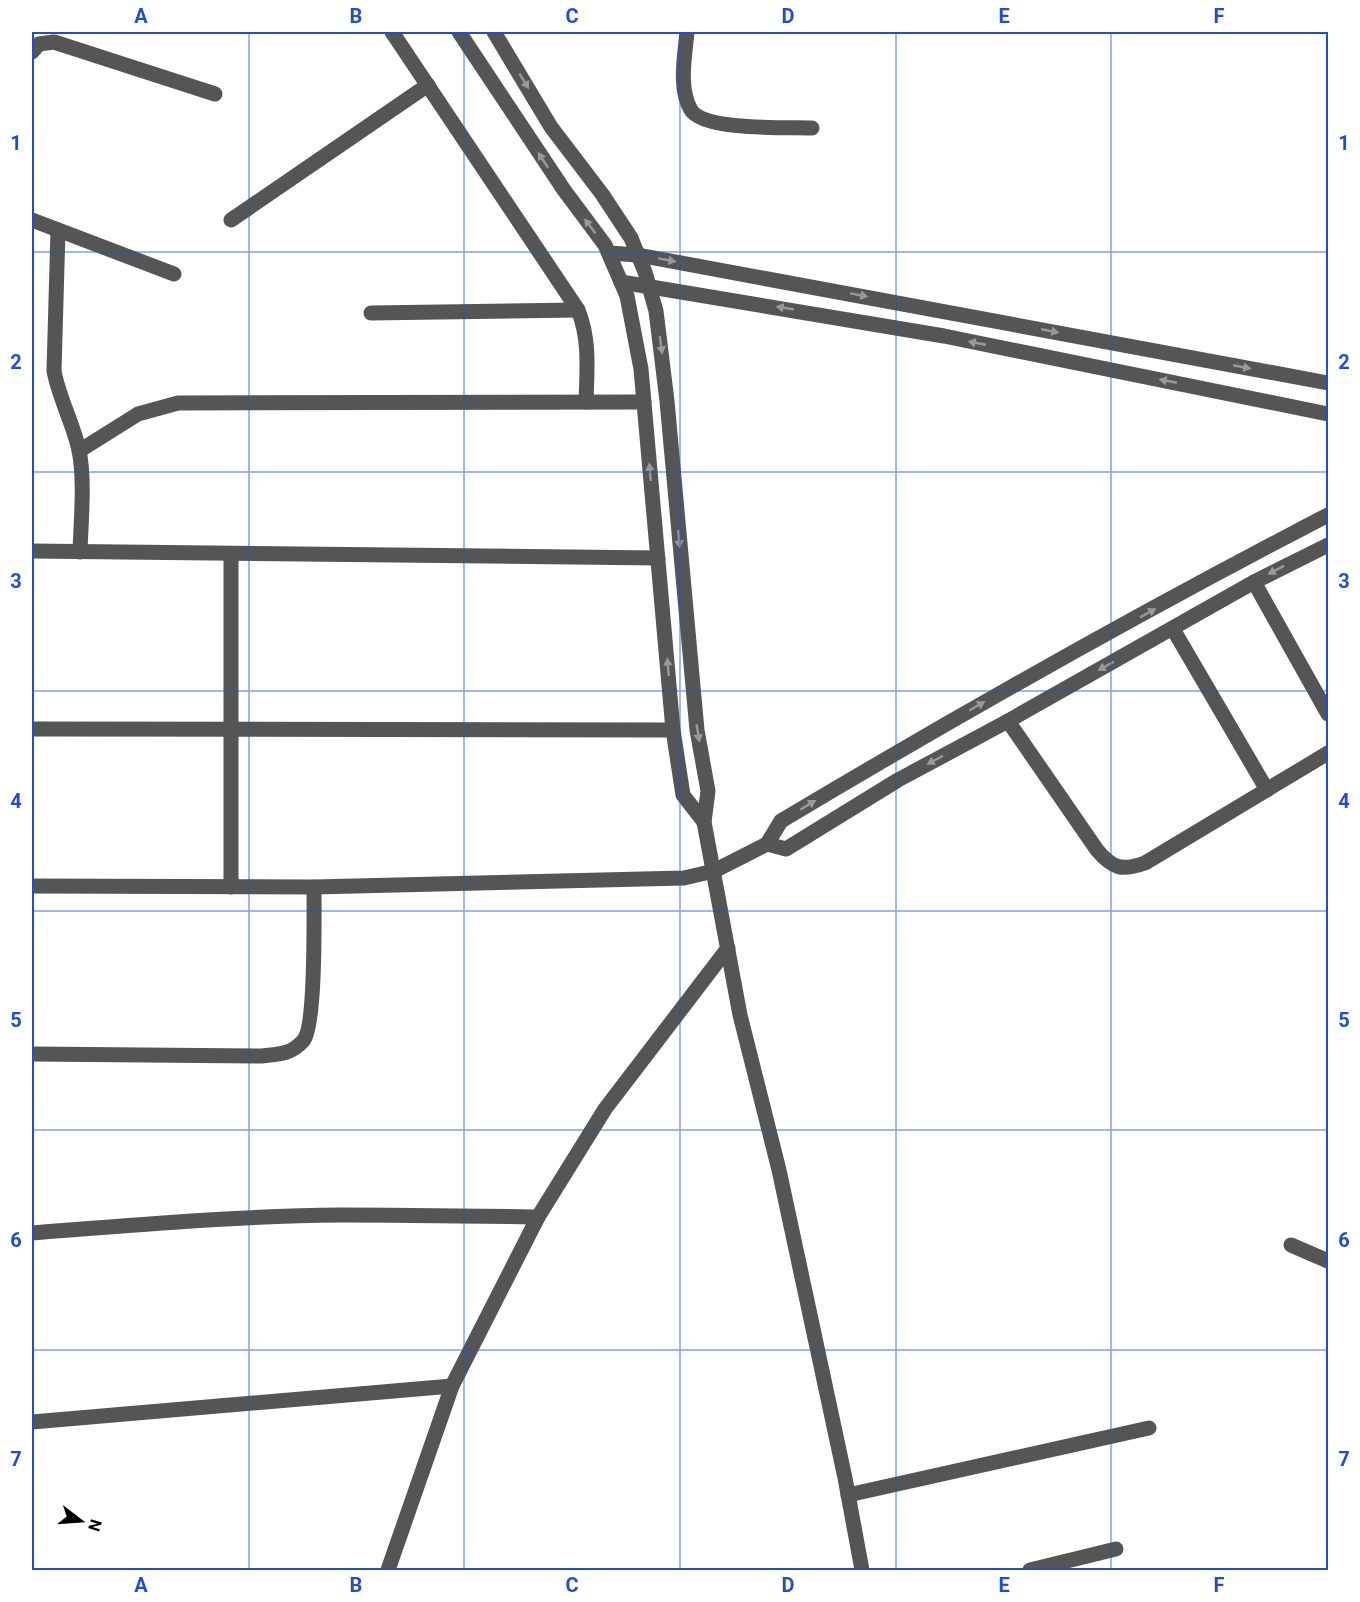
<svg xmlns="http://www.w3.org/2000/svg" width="1360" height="1602" font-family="Roboto,sans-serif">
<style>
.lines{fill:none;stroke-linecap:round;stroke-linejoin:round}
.minor{stroke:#555;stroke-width:15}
.oneway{fill:#999}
.grid{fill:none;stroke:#1d4ed8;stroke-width:1.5;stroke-opacity:0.55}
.neatline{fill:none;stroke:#1d4ed8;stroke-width:2}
.grid-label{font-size:20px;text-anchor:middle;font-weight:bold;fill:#1d4ed8}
</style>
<rect width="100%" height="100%" fill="#fff"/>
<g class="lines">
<g class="minor">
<path d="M392 32 578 310C590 339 587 370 586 402"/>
<path d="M459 32 564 190 605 245 627 296 641 369 673 730 683 795 704 822"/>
<path d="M494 32 551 127 602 194 631 238 645 272 656 311 667 401 697 730 708 791 704 822 740 1015 779 1170 845 1478 862 1570"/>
<path d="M687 32C685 55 678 88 691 110 704 131 787 127 812 128"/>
<path d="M32 52 39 44 54 42 215 94"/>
<path d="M32 220 174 274"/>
<path d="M231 220 428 85"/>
<path d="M58 230 54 371C59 398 73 423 79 450 85 481 81 520 80 552"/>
<path d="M609 253 638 255 1328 383"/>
<path d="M621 282 944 336 1328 414"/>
<path d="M371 313 578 310"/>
<path d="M79 451 138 414 178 403 644 402"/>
<path d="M32 551 658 558"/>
<path d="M1254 582 1328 714"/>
<path d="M1173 629 1267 790"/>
<path d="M1008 721 1097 850C1113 869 1122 871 1145 863L1328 753"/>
<path d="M32 729 673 730"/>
<path d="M767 844 786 849 898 780 1008 721 1254 582 1328 545"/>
<path d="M32 886 314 887 684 878 714 871 767 844 781 821C960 714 1143 611 1328 515"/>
<path d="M231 887V554"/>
<path d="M32 1054 261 1056C279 1054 290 1055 303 1041 316 1028 314 912 314 887"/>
<path d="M32 1233C135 1225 238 1216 341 1215 407 1215 472 1216 538 1217"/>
<path d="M1291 1245 1328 1261"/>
<path d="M32 1422 452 1386"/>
<path d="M848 1495 1149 1428"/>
<path d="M388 1570 452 1386 538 1217 605 1109 728 948"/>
<path d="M1030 1570 1116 1549"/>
</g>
</g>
<defs><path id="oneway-solid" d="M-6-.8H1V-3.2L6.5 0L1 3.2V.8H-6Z" transform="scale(1.5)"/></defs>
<g class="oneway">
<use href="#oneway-solid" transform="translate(524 81) rotate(59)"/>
<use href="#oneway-solid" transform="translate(543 160) rotate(-123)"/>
<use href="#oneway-solid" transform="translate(590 226) rotate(-127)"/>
<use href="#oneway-solid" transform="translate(667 260) rotate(10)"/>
<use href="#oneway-solid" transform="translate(859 295) rotate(10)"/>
<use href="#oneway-solid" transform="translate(785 308) rotate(-171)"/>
<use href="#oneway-solid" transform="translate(1050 331) rotate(11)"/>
<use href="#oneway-solid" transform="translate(977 343) rotate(-169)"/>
<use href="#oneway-solid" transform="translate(661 345) rotate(82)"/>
<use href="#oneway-solid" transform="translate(1242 367) rotate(11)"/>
<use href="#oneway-solid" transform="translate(1168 381) rotate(-169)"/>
<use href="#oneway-solid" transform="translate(650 472) rotate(-95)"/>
<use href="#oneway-solid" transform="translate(679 539) rotate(85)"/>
<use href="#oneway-solid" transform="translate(1276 570) rotate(153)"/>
<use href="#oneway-solid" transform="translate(1148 613) rotate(-29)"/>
<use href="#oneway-solid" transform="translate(1106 666) rotate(151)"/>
<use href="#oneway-solid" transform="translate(668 667) rotate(-95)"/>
<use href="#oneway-solid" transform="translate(977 706) rotate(-30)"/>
<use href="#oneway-solid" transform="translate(698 733) rotate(81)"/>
<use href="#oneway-solid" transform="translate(935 760) rotate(152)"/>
<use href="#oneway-solid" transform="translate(808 805) rotate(-31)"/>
</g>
<path class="grid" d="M249 32V1570M464 32V1570M680 32V1570M896 32V1570M1111 32V1570M32 252H1328M32 472H1328M32 691H1328M32 911H1328M32 1130H1328M32 1350H1328"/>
<rect width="1360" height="1602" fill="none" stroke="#ffffff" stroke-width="66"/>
<g transform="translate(81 1521) rotate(107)" stroke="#ffffff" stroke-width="4.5" paint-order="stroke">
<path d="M0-4.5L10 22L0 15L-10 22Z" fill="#000000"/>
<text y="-9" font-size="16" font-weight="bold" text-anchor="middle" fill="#000000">N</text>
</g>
<rect x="33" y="33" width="1294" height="1536" class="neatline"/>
<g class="grid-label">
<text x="141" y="23">A</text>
<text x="356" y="23">B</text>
<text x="572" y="23">C</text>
<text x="788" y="23">D</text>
<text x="1004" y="23">E</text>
<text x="1219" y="23">F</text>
<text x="16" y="150">1</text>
<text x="1344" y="150">1</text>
<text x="16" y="369">2</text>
<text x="1344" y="369">2</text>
<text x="16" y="588">3</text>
<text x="1344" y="588">3</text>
<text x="16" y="808">4</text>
<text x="1344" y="808">4</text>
<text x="16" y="1027">5</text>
<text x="1344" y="1027">5</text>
<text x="16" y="1247">6</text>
<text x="1344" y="1247">6</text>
<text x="16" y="1466">7</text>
<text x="1344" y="1466">7</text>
<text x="141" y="1592">A</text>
<text x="356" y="1592">B</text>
<text x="572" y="1592">C</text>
<text x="788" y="1592">D</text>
<text x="1004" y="1592">E</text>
<text x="1219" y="1592">F</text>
</g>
</svg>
